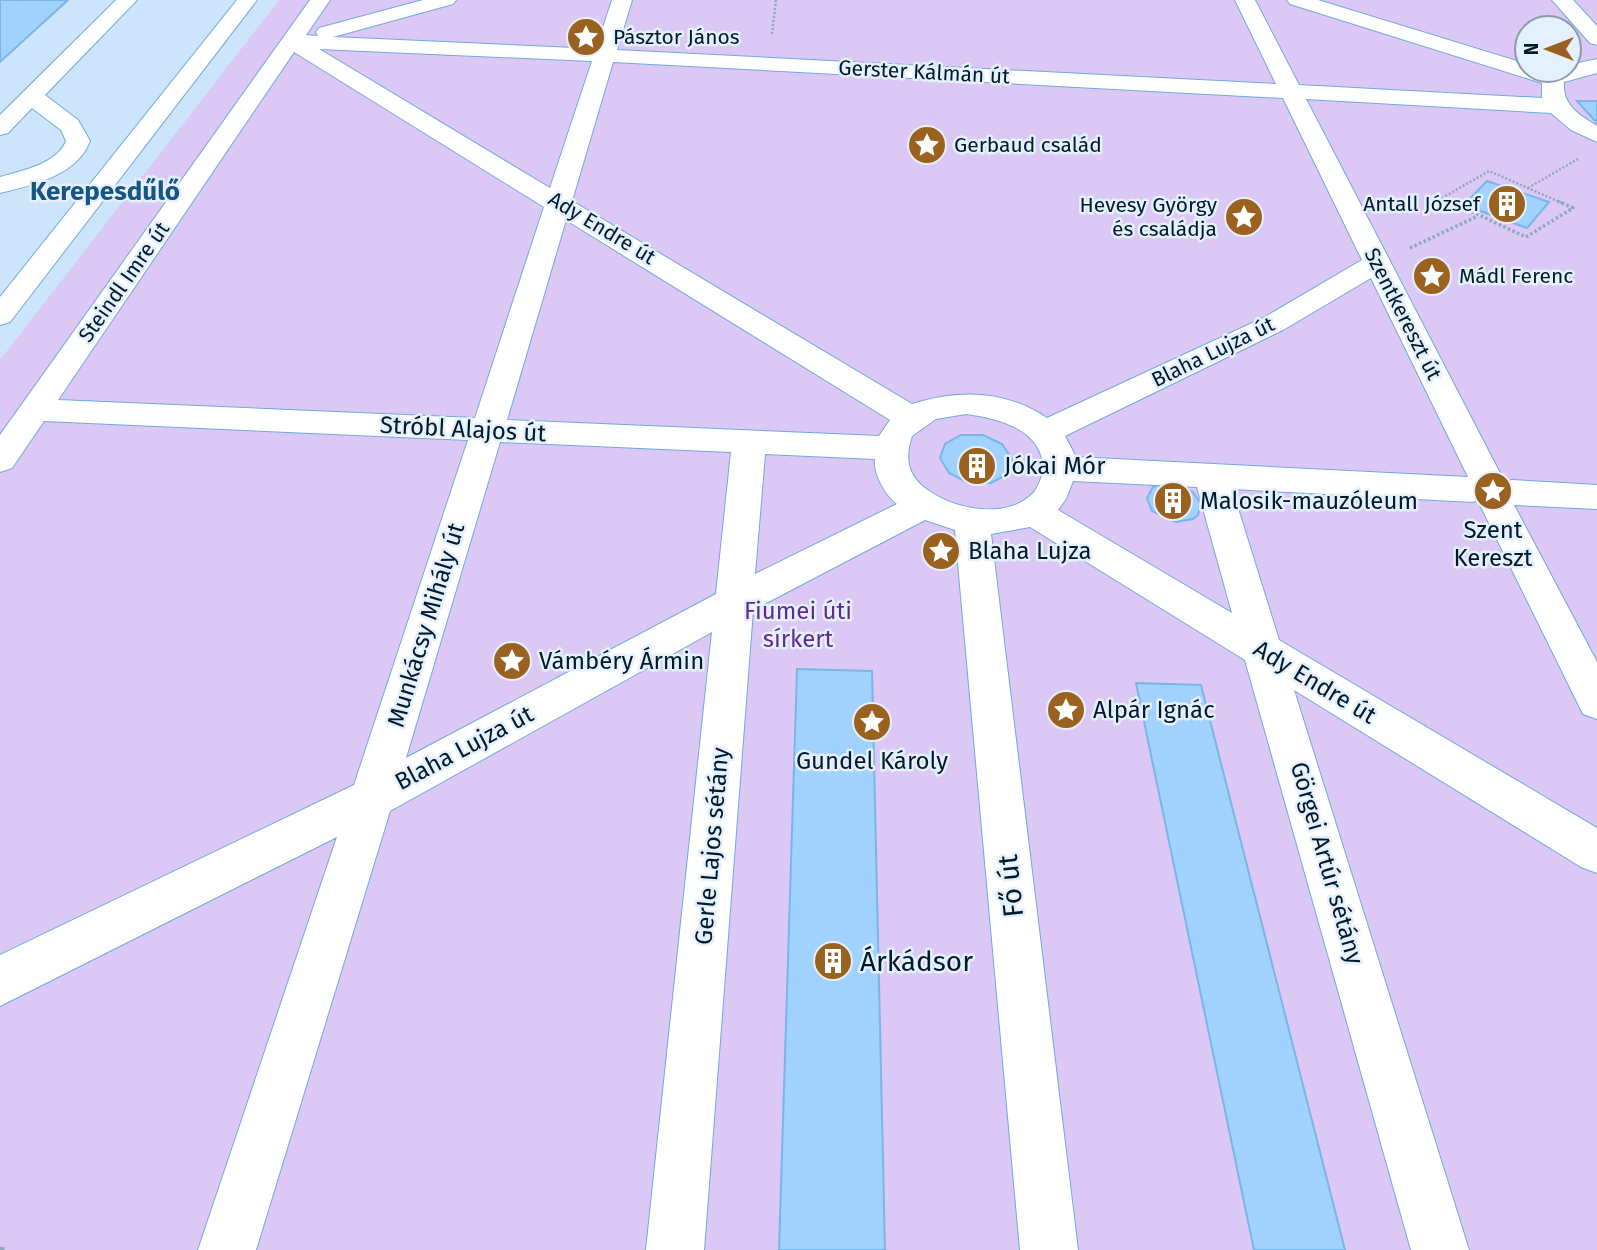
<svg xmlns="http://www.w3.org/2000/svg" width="1597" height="1250" font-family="'Fira Sans',sans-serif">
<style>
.green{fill:#dcc8f5;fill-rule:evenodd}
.building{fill:#a0d2fd;stroke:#79b5e8;stroke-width:2}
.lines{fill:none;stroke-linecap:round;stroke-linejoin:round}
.minor-casing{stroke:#6eaadd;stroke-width:2}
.path-far2{stroke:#8fa7bc;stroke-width:2.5;stroke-dasharray:2 2;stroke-linecap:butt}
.path-far1{stroke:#8fa7bc;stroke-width:3.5;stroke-dasharray:2.5 2.5;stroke-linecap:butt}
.path{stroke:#8fa7bc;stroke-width:5;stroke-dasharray:4.5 4.5;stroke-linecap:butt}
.minor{fill:#fff;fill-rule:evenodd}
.labels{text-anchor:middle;stroke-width:5;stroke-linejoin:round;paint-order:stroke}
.far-poi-label{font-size:21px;fill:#021a2d;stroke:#e4f0fb;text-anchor:start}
.far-street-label{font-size:21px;fill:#021a2d;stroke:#e4f0fb}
.street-label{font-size:24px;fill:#021a2d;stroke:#e4f0fb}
.poi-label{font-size:24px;fill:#021a2d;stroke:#e4f0fb;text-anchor:start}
.park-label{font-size:24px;fill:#612990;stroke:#e4f0fb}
.far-district-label{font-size:26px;font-weight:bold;fill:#175684;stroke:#e4f0fb}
.near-street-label{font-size:28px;fill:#021a2d;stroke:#e4f0fb}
.near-poi-label{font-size:28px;fill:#021a2d;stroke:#e4f0fb;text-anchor:start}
</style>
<rect width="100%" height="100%" fill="#cde5fa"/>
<path class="green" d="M279 0H1597V1250H0V360ZM1527 28H1569V70H1527Z"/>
<g class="building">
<path d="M0 0H68L0 62Z"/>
<path d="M1577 101H1597V123Z"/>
<path d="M1487 181 1549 202 1527 228 1464 205Z"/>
<path d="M961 435H983L1002 444 1012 459 1008 474 991 483H968L949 473 940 458 945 444Z"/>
<path d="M1159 484H1176L1193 492 1201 504 1198 515 1193 519 1176 522 1152 511 1147 498 1153 487Z"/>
<path d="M797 669 872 671 885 1250H779Z"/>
<path d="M1136 683 1201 685 1345 1250H1254Z"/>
</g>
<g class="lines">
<defs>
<g id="minor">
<path d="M116 0H137L45 95 78 120 90 141C77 176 32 185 0 193V177C21 171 57 164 66 141L61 130 32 108 8 133 0 135V115Z"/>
<path d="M237 0H257L10 322 0 325V297Z"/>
<path d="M310 0H330L306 35 318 36 316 32 319 28 423 0H456L453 4 333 37 596 49 612 0H632L617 50 1276 84 1235 0H1255L1299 85 1542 98V83L1290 4 1287 0H1318L1527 64V70H1569V65L1597 59V73L1564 82C1562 105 1579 115 1597 126V142L1571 130 1551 113 1306 99 1502 477 1497 486 1488 488 1486 496 1495 493 1500 483 1512 480 1597 485V509L1514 505 1597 662V719L1583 714 1480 505 1483 499 1472 502 1232 489 1279 640 1597 828V873L1581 867 1294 690 1469 1250H1411L1245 660 1030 527 991 534 1078 1250H1020L955 530 925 520 753 610 704 1250H646L712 632 390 811 256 1250H198L337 837 0 1006V955L354 785 468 440 44 421 12 468 0 472V435ZM319 49 592 61 550 188ZM294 52 544 207 475 418 58 400ZM613 62 1283 98 1362 260 1263 318 1047 418C1005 390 959 389 912 404L572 201ZM566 220 890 420 879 436 507 420ZM1371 278 1468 477 1076 457 1065 436 1283 330ZM966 414C997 418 1042 429 1043 467 1043 474 1039 486 1034 492 1009 520 956 510 929 491 908 477 904 460 912 436L936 419ZM500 442 731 452 716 594 406 758ZM765 454 875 459C873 473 885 495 897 504L755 574ZM1073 481 1197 487 1232 613 1058 510 1066 499Z"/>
<path d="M1552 0H1573L1597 26V45L1590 43Z"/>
</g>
</defs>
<use href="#minor" class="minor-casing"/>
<g class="path-far2">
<path d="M772 34 776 0"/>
<path d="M1528 188 1578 159"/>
<path d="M1453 203 1442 198 1489 171 1562 203"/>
</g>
<g class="path-far1">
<path d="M1449 201 1526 237 1573 208 1558 201"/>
<path d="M1410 248 1478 216"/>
<path d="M1431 287 1446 289"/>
</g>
<path class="path" d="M0 1249 5 1250"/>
<use href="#minor" class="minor"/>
</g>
<defs>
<symbol id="sight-disc" viewBox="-11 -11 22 22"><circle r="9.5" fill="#9b621f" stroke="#e4f0fb"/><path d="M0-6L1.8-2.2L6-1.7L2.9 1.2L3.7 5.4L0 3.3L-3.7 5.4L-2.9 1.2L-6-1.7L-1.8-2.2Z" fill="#fff"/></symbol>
<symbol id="building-disc" viewBox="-11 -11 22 22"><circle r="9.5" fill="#9b621f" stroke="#e4f0fb"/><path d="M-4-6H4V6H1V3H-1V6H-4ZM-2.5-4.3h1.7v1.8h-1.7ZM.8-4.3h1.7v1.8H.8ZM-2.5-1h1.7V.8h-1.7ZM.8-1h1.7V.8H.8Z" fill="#fff"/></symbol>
</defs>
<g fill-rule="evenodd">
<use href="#sight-disc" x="564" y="15" width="44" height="44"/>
<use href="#sight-disc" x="905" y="123" width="44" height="44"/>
<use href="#building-disc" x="1485" y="182" width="44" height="44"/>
<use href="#sight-disc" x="1222" y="195" width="44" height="44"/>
<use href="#sight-disc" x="1410" y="254" width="44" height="44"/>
<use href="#building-disc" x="955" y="444" width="44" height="44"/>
<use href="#sight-disc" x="1471" y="469" width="44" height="44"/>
<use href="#building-disc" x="1151" y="479" width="44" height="44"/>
<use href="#sight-disc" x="919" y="529" width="44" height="44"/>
<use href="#sight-disc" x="490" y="639" width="44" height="44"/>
<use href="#sight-disc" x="1044" y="688" width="44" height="44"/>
<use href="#sight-disc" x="850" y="700" width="44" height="44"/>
<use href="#building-disc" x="811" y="939" width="44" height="44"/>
</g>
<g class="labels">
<g class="far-poi-label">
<text x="613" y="44">Pásztor János</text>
<text x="954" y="152">Gerbaud család</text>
<text x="1480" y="211" text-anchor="end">Antall József</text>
<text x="1217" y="212" text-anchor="end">Hevesy György<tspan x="1217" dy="24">és családja</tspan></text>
<text x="1459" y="283">Mádl Ferenc</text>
</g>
<g class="far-street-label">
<text transform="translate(924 72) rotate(3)" y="7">Gerster Kálmán út</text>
<text transform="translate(602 228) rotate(31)" y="7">Ady Endre út</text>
<text transform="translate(124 282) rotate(-55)" y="7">Steindl Imre út</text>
<text transform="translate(1403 314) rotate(63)" y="7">Szentkereszt út</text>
<text transform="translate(1213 352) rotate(-26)" y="7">Blaha Lujza út</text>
</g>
<g class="street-label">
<text transform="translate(463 429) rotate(3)" y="8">Stróbl Alajos út</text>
<text transform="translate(426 625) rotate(-73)" y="8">Munkácsy Mihály út</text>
<text transform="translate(1315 682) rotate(31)" y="8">Ady Endre út</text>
<text transform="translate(464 748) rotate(-28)" y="8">Blaha Lujza út</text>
<text transform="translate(712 846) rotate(-85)" y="8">Gerle Lajos sétány</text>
<text transform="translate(1327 863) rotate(74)" y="8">Görgei Artúr sétány</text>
</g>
<g class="poi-label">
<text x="1004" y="474">Jókai Mór</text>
<text x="1200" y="509">Malosik-mauzóleum</text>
<text x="1493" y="538" text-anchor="middle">Szent<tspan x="1493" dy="28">Kereszt</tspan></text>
<text x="968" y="559">Blaha Lujza</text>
<text x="539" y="669">Vámbéry Ármin</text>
<text x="1093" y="718">Alpár Ignác</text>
<text x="872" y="769" text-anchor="middle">Gundel Károly</text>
</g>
<g class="park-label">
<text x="798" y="619">Fiumei úti<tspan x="798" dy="28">sírkert</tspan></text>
</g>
<g class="far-district-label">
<text x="105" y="200">Kerepesdűlő</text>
</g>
<g class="near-street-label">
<text transform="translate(1010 886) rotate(-96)" y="10">Fő út</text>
</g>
<g class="near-poi-label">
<text x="860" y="971">Árkádsor</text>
</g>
</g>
<g transform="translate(1548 49) rotate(270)"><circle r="33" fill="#e4f0fb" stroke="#8a9aa9" stroke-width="2"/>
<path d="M0-5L12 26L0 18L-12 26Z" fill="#9b621f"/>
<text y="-10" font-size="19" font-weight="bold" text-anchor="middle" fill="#021a2d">N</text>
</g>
</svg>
